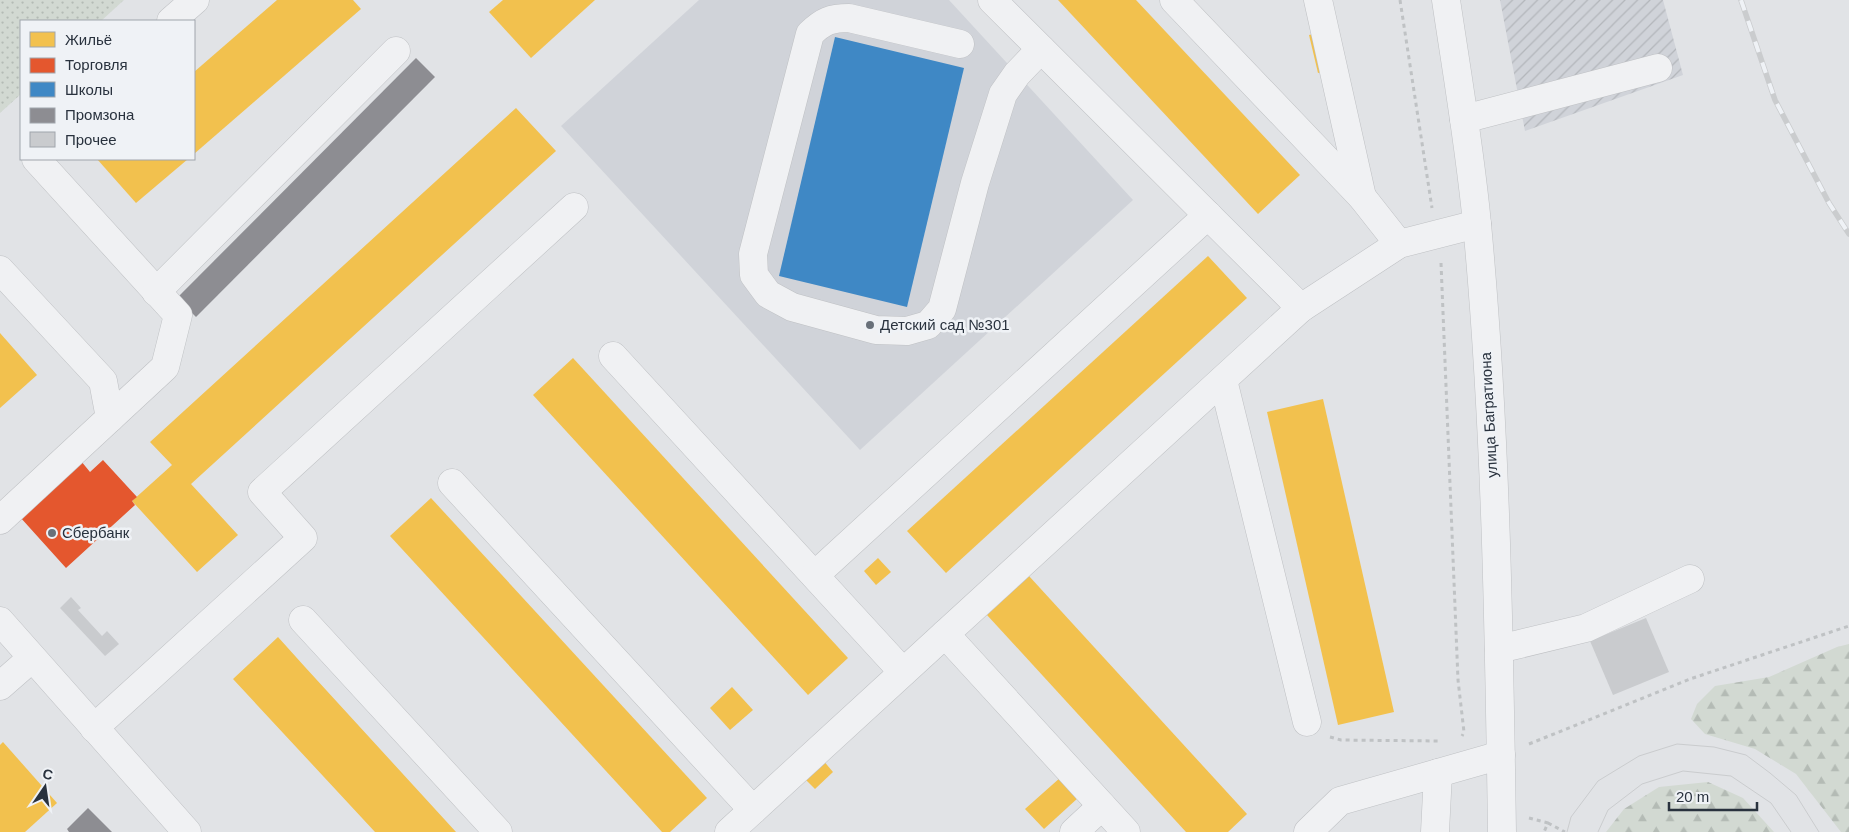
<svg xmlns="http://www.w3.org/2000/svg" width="1849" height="832" font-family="Arial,sans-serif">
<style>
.built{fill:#d0d3d9}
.industrial{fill:url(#industrial-furrows)}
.grass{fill:url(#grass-dots)}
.forest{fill:url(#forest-firs)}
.homes{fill:#f2c14e}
.shops{fill:#e4572e}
.schools{fill:#3f88c5}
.industry{fill:#8d8d92}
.building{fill:#c9cbce}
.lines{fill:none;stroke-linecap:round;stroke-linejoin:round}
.minor-casing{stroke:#bfc1c4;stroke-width:29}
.path{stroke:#bfc2c4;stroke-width:3;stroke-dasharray:4 4;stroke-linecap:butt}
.minor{stroke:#f0f1f3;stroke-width:28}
.tram{stroke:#caccce;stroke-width:1}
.rail-casing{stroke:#caccce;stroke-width:5.5}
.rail{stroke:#eff2f6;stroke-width:4;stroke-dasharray:11;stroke-linecap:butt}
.poi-dot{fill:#697079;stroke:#eff2f6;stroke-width:2}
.labels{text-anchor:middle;stroke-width:5;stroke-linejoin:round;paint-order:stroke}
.poi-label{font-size:15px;fill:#29323e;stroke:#eff2f6;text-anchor:start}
.street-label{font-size:15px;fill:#29323e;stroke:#eff2f6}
</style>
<defs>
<pattern id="industrial-furrows" width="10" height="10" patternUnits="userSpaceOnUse" patternTransform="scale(1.25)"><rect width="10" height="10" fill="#d0d3d9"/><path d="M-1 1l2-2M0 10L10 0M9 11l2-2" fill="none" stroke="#b3b6bb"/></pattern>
<pattern id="grass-dots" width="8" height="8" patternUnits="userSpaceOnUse" patternTransform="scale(1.25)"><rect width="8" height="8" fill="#d2d9d2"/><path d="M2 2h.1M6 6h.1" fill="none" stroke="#b4bbb5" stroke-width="1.8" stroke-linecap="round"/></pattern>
<pattern id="forest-firs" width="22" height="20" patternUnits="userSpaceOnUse" patternTransform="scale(1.25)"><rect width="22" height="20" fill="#d2d9d2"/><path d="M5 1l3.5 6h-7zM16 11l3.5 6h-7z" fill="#b4bbb5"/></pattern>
</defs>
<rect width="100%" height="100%" fill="#e1e3e6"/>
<path class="built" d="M699 0H949L1133 200 860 450 561 126Z"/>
<path class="industrial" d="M1500 0H1663L1683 75 1525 131Z"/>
<path class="grass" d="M0 0H124L101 21H21V94L0 113Z"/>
<g class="forest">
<path d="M1849 644V832H1841L1796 774 1755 749 1705 734 1691 719 1697 704 1715 686 1769 677 1837 647Z"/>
<path d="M1708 782 1743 798 1774 832H1606L1624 809 1659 787Z"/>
</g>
<g class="homes">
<path d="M277 0H353L361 9 194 154V72Z"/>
<path d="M503 0H595L531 58 489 12Z"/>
<path d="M1058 0H1136L1300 175 1258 214Z"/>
<path d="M1323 32 1332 70 1318 73 1309 35Z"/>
<path d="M516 108 556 151 191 484 238 535 197 572 132 501 172 465 150 442Z"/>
<path d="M97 159H188L136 203Z"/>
<path d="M1208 256 1247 298 946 573 907 531Z"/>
<path d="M0 333 37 375 0 408Z"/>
<path d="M573 358 848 658 808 695 533 395Z"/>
<path d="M1323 399 1394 712 1338 725 1267 412Z"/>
<path d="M431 498 707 798 670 832H662L390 536Z"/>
<path d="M878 558 891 572 876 585 864 571Z"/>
<path d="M1029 576 1247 814 1228 832H1186L987 615Z"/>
<path d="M278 637 305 667 456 832H375L233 679Z"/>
<path d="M732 687 753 710 730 730 710 708Z"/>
<path d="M3 742 57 803 25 832H0V745Z"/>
<path d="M822 759 833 772 815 789 803 777Z"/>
<path d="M1061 777 1079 797 1044 829 1025 809Z"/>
</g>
<path class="shops" d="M103 460 137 497 132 501 135 505 66 568 20 517 81 461 90 472Z"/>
<path class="schools" d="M835 37 964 68 907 307 779 276Z"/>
<g class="industry">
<path d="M416 58 435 77 196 317 177 298Z"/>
<path d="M88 808 112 832H69L67 829Z"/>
</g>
<g class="building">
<path d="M71 597 81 608 78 610 102 636 107 631 119 644 105 656 60 608Z"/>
<path d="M1646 618 1669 672 1613 695 1590 641Z"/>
</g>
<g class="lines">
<defs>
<g id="minor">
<path d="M992 0 1301 308"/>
<path d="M1174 0 1362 197 1399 244"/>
<path d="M1318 0 1362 197"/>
<path d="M1446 0C1457 74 1470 149 1477 224 1496 426 1499 630 1502 832"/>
<path d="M171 21 195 0"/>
<path d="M960 44 849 18C831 18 823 21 810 34L753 254 754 275 768 294 792 307 876 330 907 331 928 325 942 309 975 183 1003 94 1017 74 1041 49"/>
<path d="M1464 119 1658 68"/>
<path d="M36 159 178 315 165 367 110 418"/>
<path d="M0 270 103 381 110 418 0 520"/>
<path d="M156 292 396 51"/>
<path d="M613 356 903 672"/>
<path d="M1223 380 1307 722"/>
<path d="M452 483 753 810"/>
<path d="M815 575 1208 215"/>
<path d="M303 620 498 832"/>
<path d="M0 621 187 832"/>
<path d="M1499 649 1586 628 1690 579"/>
<path d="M0 686 32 658"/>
<path d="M94 728 303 538 262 492 574 207"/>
<path d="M729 832 945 634"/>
<path d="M1074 832 1102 806"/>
<path d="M1126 832 945 634 1301 308 1399 244 1477 224"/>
<path d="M1308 832 1340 801 1501 755"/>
<path d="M1435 832 1438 773"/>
</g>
</defs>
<use href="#minor" class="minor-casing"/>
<g class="path">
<path d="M1400 0 1432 208"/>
<path d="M1441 263 1458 680 1464 732 1462 736"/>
<path d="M1330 737 1341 740 1438 741"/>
<path d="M1529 744 1690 679 1849 626"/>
<path d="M1529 818 1548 823 1544 832"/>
<path d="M1548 823 1565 832"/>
</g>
<use href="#minor" class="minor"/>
<g class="tram">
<path d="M1567 832 1571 817 1598 781 1639 756 1677 744 1714 747 1746 755 1770 773 1796 795 1819 832"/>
<path d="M1598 832 1608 810 1642 784 1683 771 1731 776 1771 803 1791 832"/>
</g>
<defs>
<path id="rail" d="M1741 0 1775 100 1829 203 1849 234"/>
</defs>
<use href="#rail" class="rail-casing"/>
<use href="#rail" class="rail"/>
</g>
<g class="poi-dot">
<circle cx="870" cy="325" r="5"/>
<circle cx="52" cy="533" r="5"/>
</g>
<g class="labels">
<g class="poi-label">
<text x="880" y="330">Детский сад №301</text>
<text x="62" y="538">Сбербанк</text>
</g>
<g class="street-label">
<text transform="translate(1489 415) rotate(-93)" y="5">улица Багратиона</text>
</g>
</g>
<rect x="20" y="20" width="175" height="140" fill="#eff2f6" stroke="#a0a5ac"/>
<rect x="30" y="32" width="25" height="15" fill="#f2c14e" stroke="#a0a5ac"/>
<text x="65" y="45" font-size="15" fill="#29323e">Жильё</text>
<rect x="30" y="58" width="25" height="15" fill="#e4572e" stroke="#a0a5ac"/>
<text x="65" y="70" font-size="15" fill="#29323e">Торговля</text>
<rect x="30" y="82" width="25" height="15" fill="#3f88c5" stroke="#a0a5ac"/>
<text x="65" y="95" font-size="15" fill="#29323e">Школы</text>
<rect x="30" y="108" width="25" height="15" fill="#8d8d92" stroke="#a0a5ac"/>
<text x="65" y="120" font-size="15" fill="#29323e">Промзона</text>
<rect x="30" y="132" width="25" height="15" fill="#c9cbce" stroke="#a0a5ac"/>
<text x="65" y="145" font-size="15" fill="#29323e">Прочее</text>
<g transform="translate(45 787) rotate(13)" stroke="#eff2f6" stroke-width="4" paint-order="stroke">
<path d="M0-4L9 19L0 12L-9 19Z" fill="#29323e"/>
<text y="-8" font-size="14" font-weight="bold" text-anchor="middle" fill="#29323e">С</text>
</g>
<path d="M1669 802v8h88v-8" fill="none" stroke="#29323e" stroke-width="2.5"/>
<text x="1676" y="802" font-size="15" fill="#29323e" stroke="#eff2f6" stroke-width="4" paint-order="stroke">20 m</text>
</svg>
